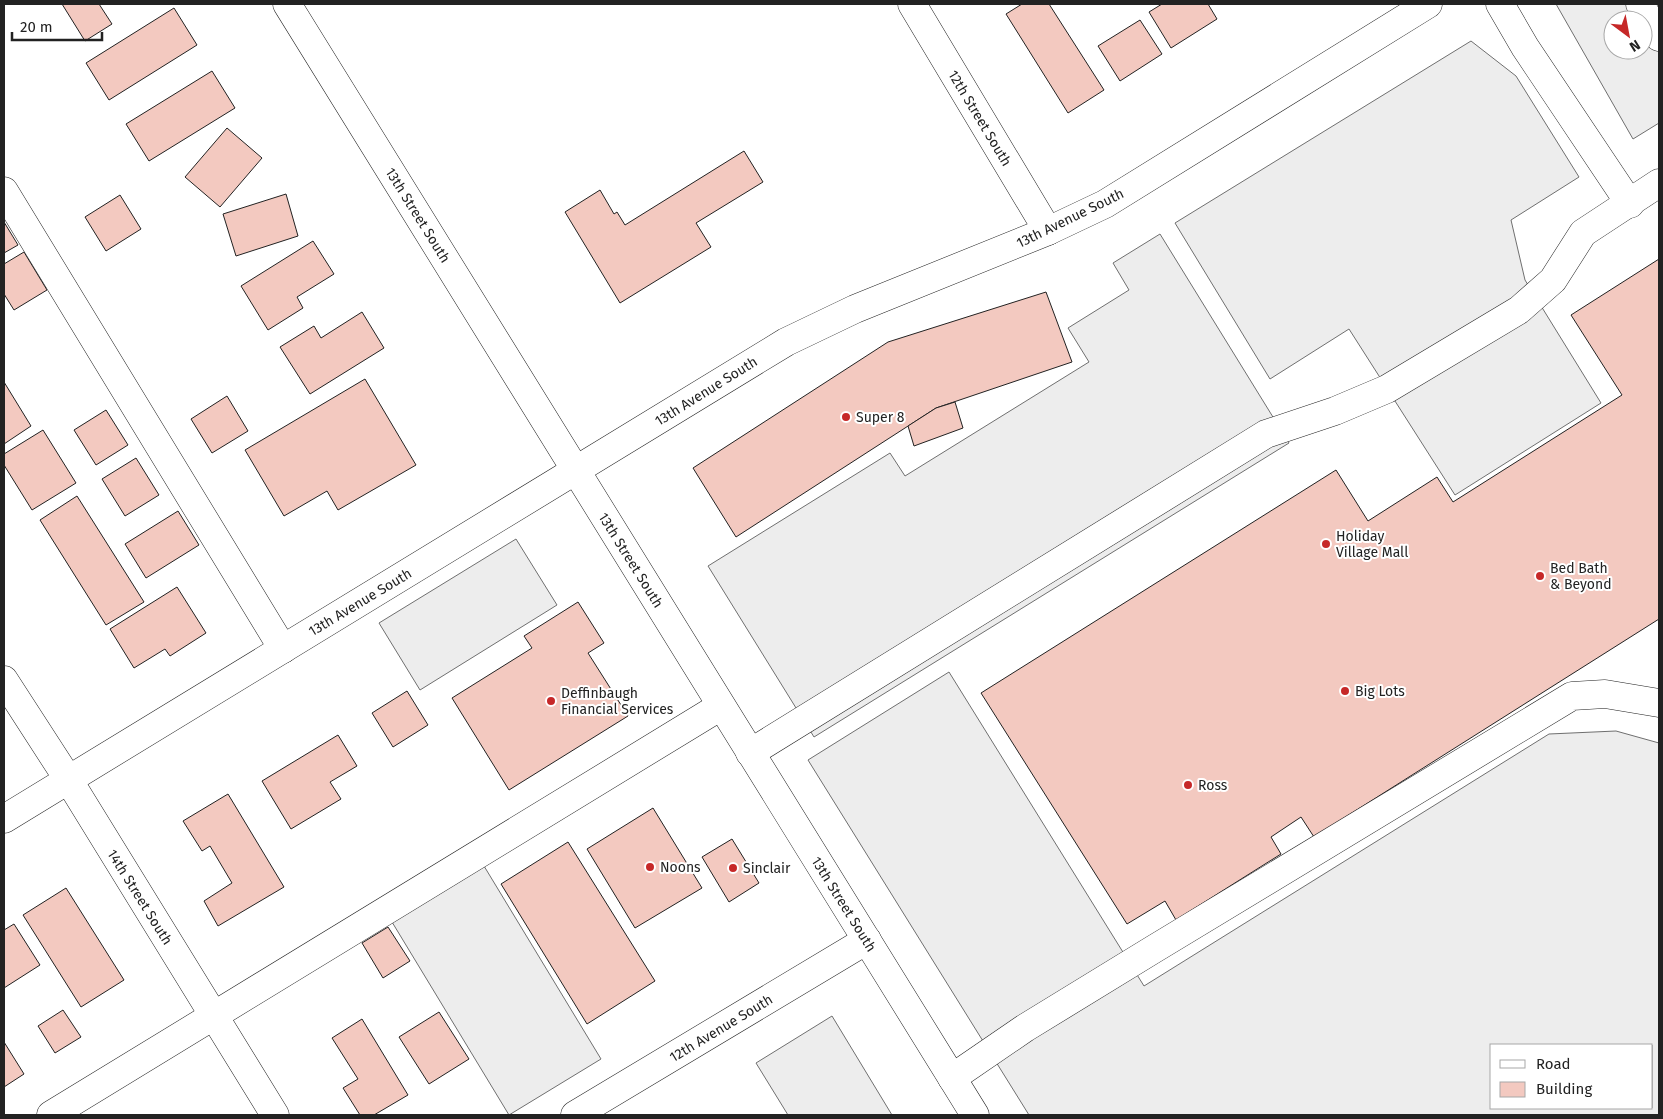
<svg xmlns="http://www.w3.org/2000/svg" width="1663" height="1119" font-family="'Fira Sans',sans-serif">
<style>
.parking{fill:#ededed;stroke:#6f6f6f;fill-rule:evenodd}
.building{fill:#f3c9c0;stroke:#222}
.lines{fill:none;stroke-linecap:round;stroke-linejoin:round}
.minor-casing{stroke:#222;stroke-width:29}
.minor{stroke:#fff;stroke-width:28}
.poi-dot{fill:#c62828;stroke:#fff;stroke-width:2}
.labels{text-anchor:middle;stroke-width:4;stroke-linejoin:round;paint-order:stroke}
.street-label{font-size:14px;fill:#222;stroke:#fff}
.poi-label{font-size:14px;fill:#222;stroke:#fff;text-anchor:start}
</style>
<rect width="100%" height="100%" fill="#fff"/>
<g class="parking">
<path d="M1556 4H1659V123L1633 139ZM1613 20H1643V50H1613Z"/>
<path d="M1471 41 1516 76 1579 177 1511 220 1525 280 1601 403 1455 495 1349 329 1270 379 1175 223Z"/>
<path d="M1160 234 1289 443 814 737 708 566 890 453 905 476 1089 362 1068 328 1129 290 1113 263Z"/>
<path d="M516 539 557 605 420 690 379 623Z"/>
<path d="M949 672 1144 986 1549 734 1616 731 1659 743V1115H1029L808 760ZM1492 1045H1652V1108H1492Z"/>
<path d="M484 866 601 1059 509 1115 392 922Z"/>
<path d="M832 1016 892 1115H788L756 1063Z"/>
</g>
<g class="building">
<path d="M62 4H99L112 24 85 41Z"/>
<path d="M1022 4H1049L1104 90 1068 113 1006 14Z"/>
<path d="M1162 4H1208L1217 19 1171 48 1149 12Z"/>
<path d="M174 8 197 45 109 100 86 63Z"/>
<path d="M1140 20 1162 54 1120 81 1098 46Z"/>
<path d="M212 71 235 108 149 161 126 124Z"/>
<path d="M227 128 262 158 220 207 185 177Z"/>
<path d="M744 151 763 182 696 223 711 247 620 303 565 212 600 190 614 214 617 212 625 225Z"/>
<path d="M286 194 298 236 236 256 223 214Z"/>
<path d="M120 195 141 229 106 251 85 217Z"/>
<path d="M4 222 18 245 4 253Z"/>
<path d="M313 241 334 274 297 297 303 308 268 330 241 286Z"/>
<path d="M24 252 47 290 14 310 4 294V264Z"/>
<path d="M1659 259V619L1314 837 1301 817 1271 837 1281 854 1176 920 1165 901 1127 924 981 693 1336 470 1368 521 1437 477 1453 502 1622 395 1571 315Z"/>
<path d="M1046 292 1072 362 936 408 736 537 693 468 888 342Z"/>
<path d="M362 312 384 348 310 394 280 347 314 326 321 338Z"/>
<path d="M365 379 416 465 338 510 327 491 284 516 245 450Z"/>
<path d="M4 382 31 426 4 444Z"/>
<path d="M227 396 248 431 212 453 191 419Z"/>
<path d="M955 402 963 428 914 446 908 426 936 408Z"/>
<path d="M106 410 128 445 96 465 74 430Z"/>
<path d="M43 430 76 483 32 510 4 465V454Z"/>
<path d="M136 458 159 495 125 516 102 479Z"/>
<path d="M77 496 144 602 106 625 40 520Z"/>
<path d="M178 511 199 545 146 578 125 544Z"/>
<path d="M177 587 206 633 170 656 165 649 134 668 110 629Z"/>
<path d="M578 602 604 643 588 653 628 716 509 790 452 698 532 648 524 636Z"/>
<path d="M407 691 428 725 393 747 372 713Z"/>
<path d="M338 735 357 766 330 782 341 799 291 829 262 781Z"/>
<path d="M228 794 284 887 218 926 204 901 232 883 210 846 202 851 183 821Z"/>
<path d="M653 808 702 888 635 928 587 849Z"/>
<path d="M732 839 759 883 729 902 702 857Z"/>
<path d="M568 842 655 981 587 1024 501 884Z"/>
<path d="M66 888 124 980 81 1007 23 915Z"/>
<path d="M14 924 40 965 4 988V930Z"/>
<path d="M388 927 410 961 383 978 362 943Z"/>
<path d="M63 1010 81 1037 55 1053 38 1026Z"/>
<path d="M439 1012 469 1059 429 1084 399 1037Z"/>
<path d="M362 1019 408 1095 374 1115H360L343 1088 358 1079 332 1038Z"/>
<path d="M4 1042 24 1074 4 1087Z"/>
</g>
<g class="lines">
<defs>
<g id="minor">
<path d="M287 4 975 1115"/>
<path d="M912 4 1048 231"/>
<path d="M1500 4 1525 47 1630 204"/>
<path d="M1640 4 1659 37"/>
<path d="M4 191 283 649"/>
<path d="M4 680 68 779 275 1115"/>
<path d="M750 753 1266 434 1335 411 1387 389 1519 310 1553 280 1583 233 1659 183"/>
<path d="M4 819 786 342 855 309 1048 231 1105 204 1428 4"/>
<path d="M952 1078 1025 1028 1154 949 1572 696 1605 694 1659 703"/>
<path d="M51 1115 721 706"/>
<path d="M575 1115 867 940"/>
</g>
</defs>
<use href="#minor" class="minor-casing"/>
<use href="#minor" class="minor"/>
</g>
<g class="poi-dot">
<circle cx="846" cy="417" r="5"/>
<circle cx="1326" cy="544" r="5"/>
<circle cx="1540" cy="576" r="5"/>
<circle cx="1345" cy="691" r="5"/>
<circle cx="551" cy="701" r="5"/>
<circle cx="1188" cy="785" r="5"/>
<circle cx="650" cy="867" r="5"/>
<circle cx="733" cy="868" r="5"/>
</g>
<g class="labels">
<g class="street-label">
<text transform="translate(980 118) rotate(59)" y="5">12th Street South</text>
<text transform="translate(418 215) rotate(58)" y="5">13th Street South</text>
<text transform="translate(1070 218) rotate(-26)" y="5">13th Avenue South</text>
<text transform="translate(706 391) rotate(-32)" y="5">13th Avenue South</text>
<text transform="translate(631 560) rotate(58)" y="5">13th Street South</text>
<text transform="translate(360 602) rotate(-31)" y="5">13th Avenue South</text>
<text transform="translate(140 897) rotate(58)" y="5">14th Street South</text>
<text transform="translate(844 904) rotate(58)" y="5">13th Street South</text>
<text transform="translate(721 1028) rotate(-31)" y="5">12th Avenue South</text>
</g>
<g class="poi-label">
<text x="856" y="422">Super 8</text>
<text x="1336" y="541">Holiday<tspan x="1336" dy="16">Village Mall</tspan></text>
<text x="1550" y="573">Bed Bath<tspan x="1550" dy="16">&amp; Beyond</tspan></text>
<text x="1355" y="696">Big Lots</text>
<text x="561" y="698">Deffinbaugh<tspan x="561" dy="16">Financial Services</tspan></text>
<text x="1198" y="790">Ross</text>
<text x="660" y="872">Noons</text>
<text x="743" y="873">Sinclair</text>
</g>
</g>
<rect width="1663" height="1119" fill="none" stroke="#222222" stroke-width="10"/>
<rect x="1490" y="1044" width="162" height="65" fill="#ffffff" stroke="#a7a7a7"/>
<rect x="1500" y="1060" width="25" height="8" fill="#ffffff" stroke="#a7a7a7"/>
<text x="1536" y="1069" font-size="15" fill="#222222">Road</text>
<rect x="1500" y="1082" width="25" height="15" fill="#f3c9c0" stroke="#a7a7a7"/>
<text x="1536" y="1094" font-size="15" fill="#222222">Building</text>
<g transform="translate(1628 35) rotate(148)"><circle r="24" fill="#ffffff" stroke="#a7a7a7"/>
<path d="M0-4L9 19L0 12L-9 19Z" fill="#c62828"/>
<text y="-8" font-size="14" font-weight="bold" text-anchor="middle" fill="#222222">N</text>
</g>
<path d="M12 32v8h90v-8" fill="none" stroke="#222222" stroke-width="2.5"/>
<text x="20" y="32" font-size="15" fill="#222222" stroke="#ffffff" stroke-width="4" paint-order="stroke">20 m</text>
</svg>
